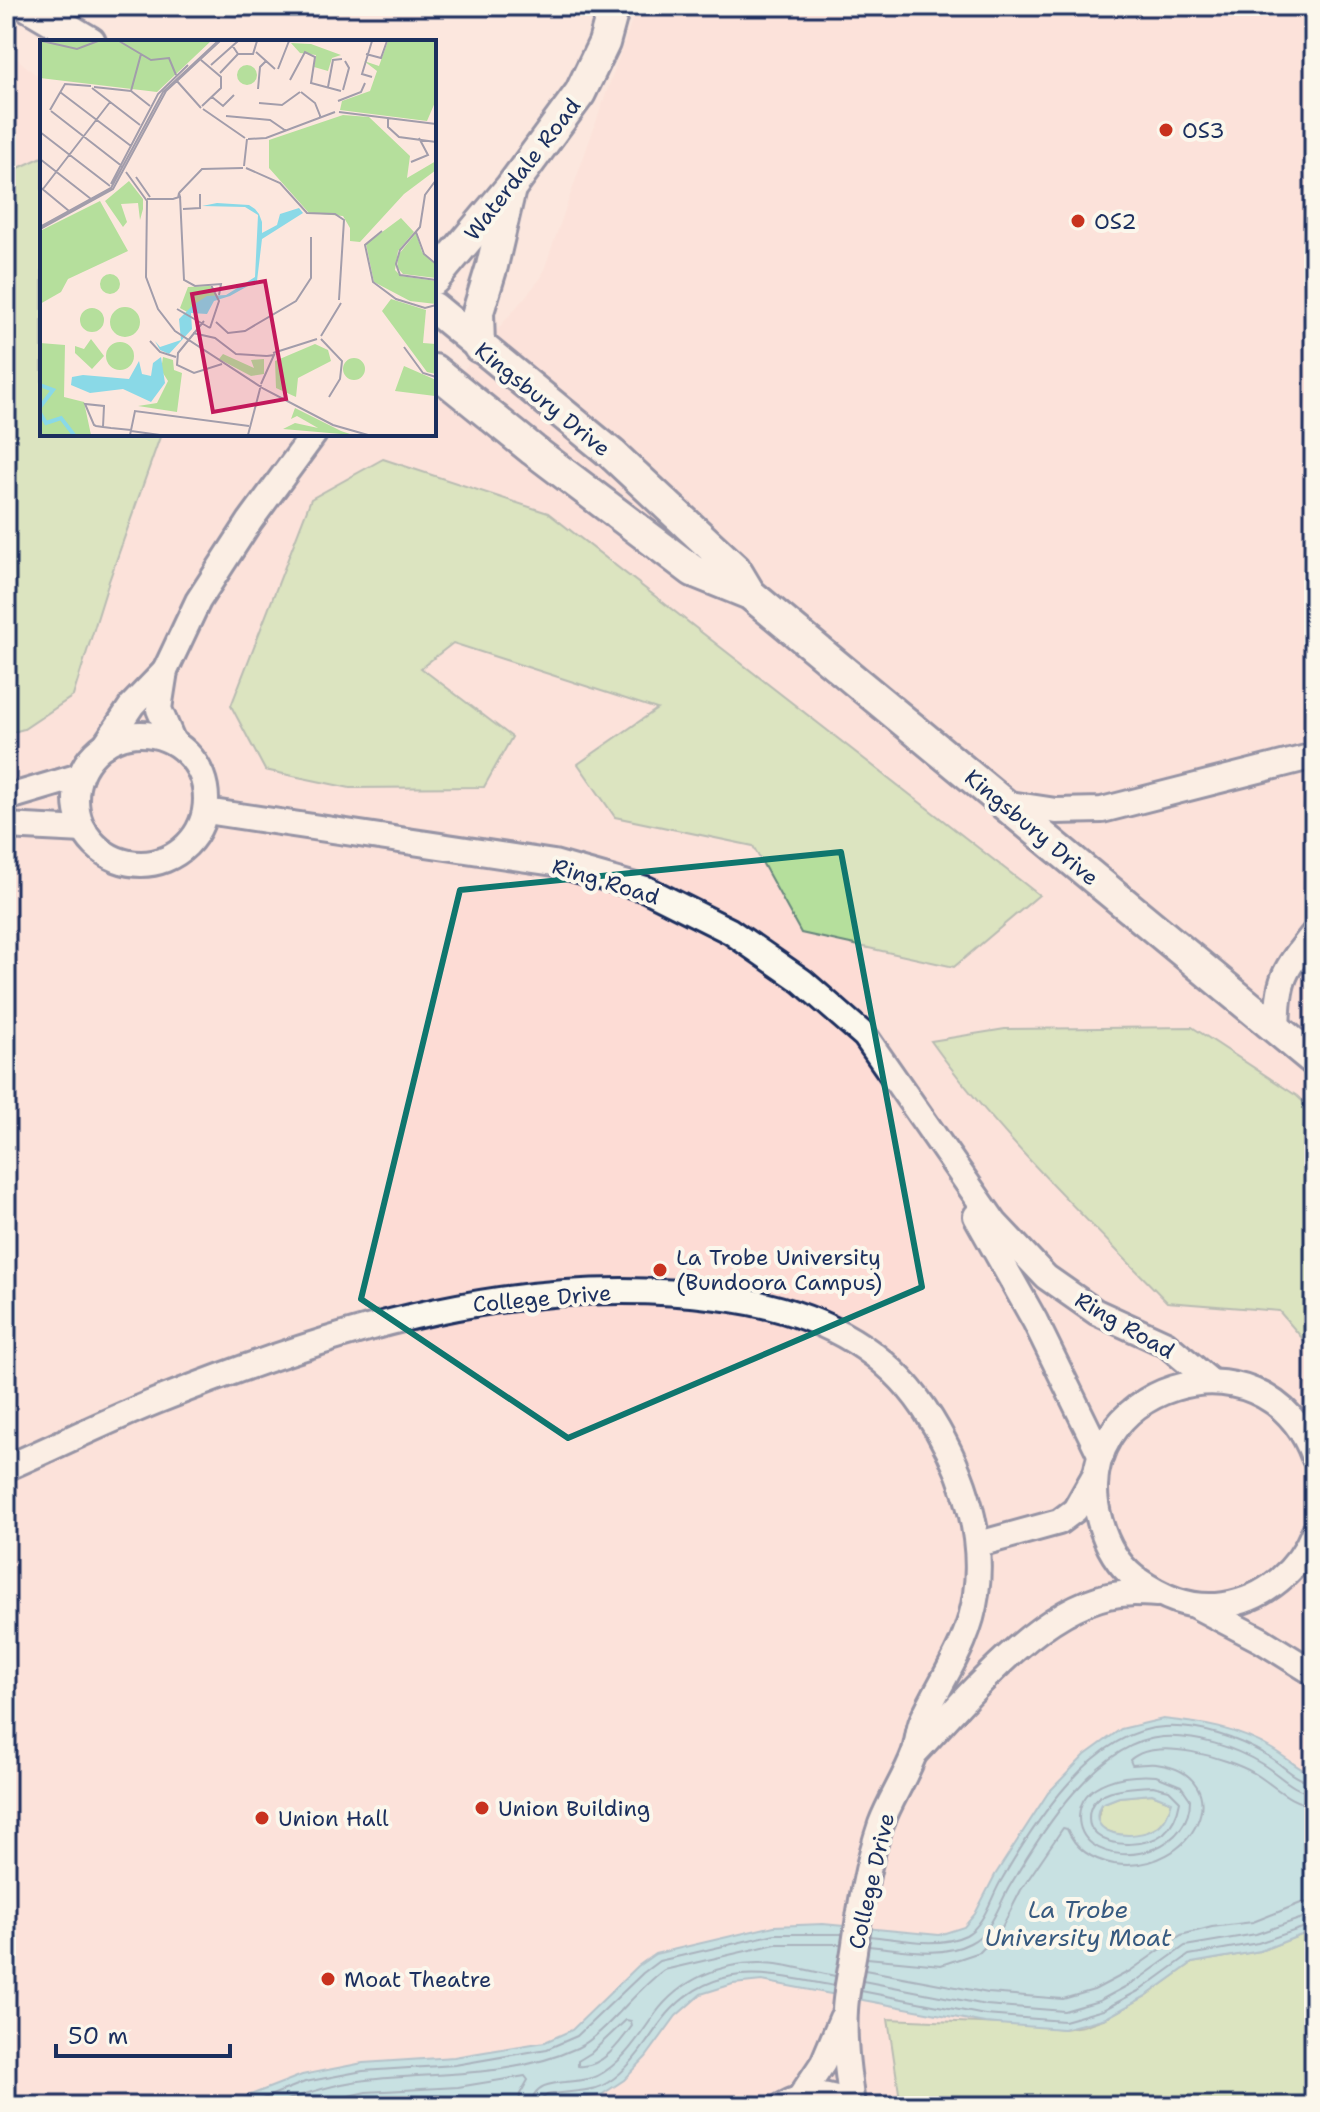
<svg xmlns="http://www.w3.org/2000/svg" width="1320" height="2112" font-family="'Shantell Sans',sans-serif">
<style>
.built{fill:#fddcd5}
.green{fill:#b5df9c;stroke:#68877d;stroke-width:2}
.water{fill:#8ad9e7;stroke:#5e95b0;stroke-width:2;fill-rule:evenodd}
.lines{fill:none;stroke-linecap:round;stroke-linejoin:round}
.shore{stroke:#477395;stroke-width:2}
.minor-casing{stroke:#1b2f5e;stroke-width:30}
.major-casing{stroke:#1b2f5e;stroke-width:36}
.minor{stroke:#fbf7ec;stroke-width:24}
.major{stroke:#fbf7ec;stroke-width:30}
.marked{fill:none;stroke:#0f766e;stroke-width:6;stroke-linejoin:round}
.poi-dot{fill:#c8321e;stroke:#fbf7ec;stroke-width:3}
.labels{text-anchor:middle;stroke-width:8;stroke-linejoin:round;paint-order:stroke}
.poi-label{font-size:22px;fill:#1b2f5e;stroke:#fbf7ec;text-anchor:start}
.street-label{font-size:22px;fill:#1b2f5e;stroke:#fbf7ec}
.water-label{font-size:24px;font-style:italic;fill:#375a80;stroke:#fbf7ec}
.inset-river{fill:none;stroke:#8ad9e7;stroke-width:4}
.inset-road{fill:none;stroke:#a29dab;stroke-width:2}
.view{fill:#c2185b;fill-opacity:0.15;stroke:#c2185b;stroke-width:4}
.inset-edge{fill:none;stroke:#1b2f5e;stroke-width:4}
</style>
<rect width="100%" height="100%" fill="#fce7de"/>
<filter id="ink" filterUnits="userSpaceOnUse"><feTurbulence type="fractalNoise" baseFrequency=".0125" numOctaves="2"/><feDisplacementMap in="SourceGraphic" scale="16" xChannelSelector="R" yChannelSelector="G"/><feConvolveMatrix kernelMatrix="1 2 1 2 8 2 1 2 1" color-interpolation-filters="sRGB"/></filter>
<g filter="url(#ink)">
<path class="built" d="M637 6H1314V2106H6V49L42 80V434H434V405L541 278Z"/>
<g class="green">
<path d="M42 157V434H161L109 581 73 696 24 729 6 734V169L10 172Z"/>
<path d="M383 459 548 513 1039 895 954 967 801 933 753 846 615 817 578 764 657 709 453 643 421 668 512 737 484 787 350 788 265 770 231 706 311 499Z"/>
<path d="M1192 1027 1297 1096 1314 1112V1352L1279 1311 1167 1302C1087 1219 998 1135 931 1041L1005 1029Z"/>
<path d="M1152 1794 1172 1802C1169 1811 1165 1823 1156 1828 1139 1839 1109 1838 1097 1822L1101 1804 1119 1797Z"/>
<path d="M1314 1930V2106H901L888 2019 1027 2025 1063 2029 1083 2026 1106 2018 1146 1996 1192 1963 1260 1951Z"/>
</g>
<path class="water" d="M1163 1719C1202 1723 1237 1728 1272 1749 1286 1757 1298 1769 1314 1776V1930L1260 1951 1192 1963 1146 1996 1106 2018 1063 2029 985 2023 762 1981 733 1984 701 1994 676 2016 646 2057 624 2080 601 2095 522 2106H222L302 2075 363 2063 454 2057 545 2042 572 2030 638 1966 655 1954 774 1926 823 1924 939 1935 964 1927 975 1914 995 1875 1048 1793 1085 1755 1121 1729ZM1152 1794 1172 1802C1169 1811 1165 1823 1156 1828 1136 1841 1083 1837 1101 1804L1119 1797Z"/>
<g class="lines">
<g class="shore">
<path d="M1156 1776 1181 1786 1190 1799C1191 1846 1127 1869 1092 1844 1083 1837 1079 1827 1079 1817 1080 1780 1127 1774 1156 1776Z"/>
<path d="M1153 1786 1169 1790 1180 1801C1178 1813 1172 1826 1163 1834 1147 1846 1113 1848 1097 1835 1092 1831 1089 1825 1089 1819 1088 1787 1130 1787 1153 1786Z"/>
<path d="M870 1936C901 1939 937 1949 966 1935 985 1925 991 1896 1002 1879 1034 1824 1093 1730 1164 1727 1199 1725 1238 1738 1268 1756 1283 1765 1296 1781 1314 1783"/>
<path d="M869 1946C903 1949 939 1959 970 1943 992 1933 999 1903 1011 1884 1042 1831 1097 1742 1163 1737 1196 1735 1234 1747 1262 1764 1279 1774 1293 1792 1314 1793"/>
<path d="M867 1958 941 1965 980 1952 1000 1931 1021 1890 1063 1828 1067 1829C1076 1850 1092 1860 1114 1864 1195 1876 1241 1775 1156 1764 1148 1763 1140 1765 1132 1765L1130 1760C1156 1736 1227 1758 1254 1773 1274 1785 1290 1804 1314 1805"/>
<path d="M865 1970 988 1993 1063 1999 1094 1990 1130 1971 1181 1935 1212 1927 1253 1922 1301 1903 1314 1902"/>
<path d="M863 1981 986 2005 1064 2011 1099 2001 1136 1981 1185 1946 1256 1934 1314 1914"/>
<path d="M861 1991 985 2015 1064 2021 1103 2010 1142 1989 1189 1955 1258 1943 1314 1924"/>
<path d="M626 2020 631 2021 632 2026C620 2043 601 2069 578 2066V2061L591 2053Z"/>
<path d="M244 2106 305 2082 363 2071 455 2065 547 2049 577 2036 643 1973 659 1961 775 1934H842"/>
<path d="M272 2106C302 2094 333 2084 366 2080 436 2072 512 2078 577 2048 605 2035 635 1990 664 1970L776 1944H841"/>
<path d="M305 2106 366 2092 458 2087 525 2076 528 2080 520 2094 519 2106"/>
<path d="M531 2106C533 2073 576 2087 597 2076 623 2063 639 2036 655 2014 680 1980 721 1962 762 1963 786 1963 812 1972 835 1976"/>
<path d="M541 2106 542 2099 547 2095C563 2092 581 2092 596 2088 616 2082 634 2060 646 2043 654 2032 662 2019 672 2009 721 1959 773 1975 834 1986"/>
</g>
<defs>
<g id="minor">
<circle cx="141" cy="799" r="65"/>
<path d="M173 742 159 709 165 671 198 601 250 521 314 434"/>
<path d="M105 745 132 705 165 671"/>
<path d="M6 798 80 776"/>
<path d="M1002 803 1056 811 1102 810 1314 756"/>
<path d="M206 811 554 863 646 889 730 931 802 981 865 1036 995 1223 1046 1277 1096 1312 1166 1344 1210 1381"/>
<path d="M6 826 84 830"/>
<path d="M1277 1029C1279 977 1282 973 1314 933"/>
<path d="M976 1216 1035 1321 1101 1456"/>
<path d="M1314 1457C1264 1321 1061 1388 1100 1522 1106 1543 1117 1564 1135 1578 1162 1597 1190 1610 1224 1605 1265 1599 1299 1570 1314 1532"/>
<path d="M6 1468C59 1445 110 1419 164 1398 343 1327 523 1272 718 1297 799 1307 876 1337 924 1408 960 1462 985 1529 976 1594 969 1645 942 1677 922 1721 918 1731 918 1743 914 1754 905 1778 890 1800 881 1824 867 1865 860 1908 854 1951 851 1970 846 1991 845 2010 843 2041 848 2074 852 2105"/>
<path d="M979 1544 1059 1522 1075 1510 1096 1473"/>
<path d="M1198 1607 1261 1640 1314 1673"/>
<path d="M915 1753C965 1700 1034 1613 1108 1596 1124 1592 1140 1593 1157 1594"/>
<path d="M801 2096 823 2063 842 2018"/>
<path d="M782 2106C807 2092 827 2091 853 2106"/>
</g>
<g id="major">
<path d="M29 6 90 42"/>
<path d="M434 279 511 187 580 93 604 43 614 6"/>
<path d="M434 308 612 454 735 569 750 594"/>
<path d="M479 347 478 312 492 266 509 193"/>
<path d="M434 370 533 450 693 571 750 594 1314 1060"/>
</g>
</defs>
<use href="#minor" class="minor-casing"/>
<use href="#major" class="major-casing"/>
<use href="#minor" class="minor"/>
<use href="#major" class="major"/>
</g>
</g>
<path d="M0 0H1320V2112H0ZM841 852 922 1287 568 1438 361 1299 460 890Z" fill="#fce7de" fill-opacity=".55" fill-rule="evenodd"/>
<path class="marked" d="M841 852 922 1287 568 1438 361 1299 460 890Z"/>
<g class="poi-dot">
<circle cx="1166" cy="130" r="8"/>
<circle cx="1078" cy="221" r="8"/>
<circle cx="660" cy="1270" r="8"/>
<circle cx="482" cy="1808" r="8"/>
<circle cx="262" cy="1818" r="8"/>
<circle cx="328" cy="1979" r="8"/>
</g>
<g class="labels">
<g class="poi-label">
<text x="1182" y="138">OS3</text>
<text x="1094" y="229">OS2</text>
<text x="676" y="1265">La Trobe University<tspan x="676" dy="25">(Bundoora Campus)</tspan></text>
<text x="498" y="1816">Union Building</text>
<text x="278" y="1826">Union Hall</text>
<text x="344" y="1987">Moat Theatre</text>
</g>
<g class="street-label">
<text transform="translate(522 169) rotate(-52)" y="8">Waterdale Road</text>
<text transform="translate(543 399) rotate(39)" y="8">Kingsbury Drive</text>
<text transform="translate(1032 827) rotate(40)" y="8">Kingsbury Drive</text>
<text transform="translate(606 881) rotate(17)" y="8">Ring Road</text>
<text transform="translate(542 1298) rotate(-5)" y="8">College Drive</text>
<text transform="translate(1125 1325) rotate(30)" y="8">Ring Road</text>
<text transform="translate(871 1881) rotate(-77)" y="8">College Drive</text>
</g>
<g class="water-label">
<text x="1078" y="1918">La Trobe<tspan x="1078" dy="28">University Moat</tspan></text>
</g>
</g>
<g transform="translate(40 40)">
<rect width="396" height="396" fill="#fce7de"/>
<path d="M0 1H171L117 52 0 38ZM348 1H396V60L387 81 300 70 302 61 330 51 337 31 324 21 339 26ZM251 3 271 4 301 15 292 18 288 31 274 27 276 15 260 13ZM197 35a10 10 0 1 1 20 0a10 10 0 1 1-20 0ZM303 75 329 77 370 116 367 138 396 121V130L364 154 320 202 310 201V188L303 176 269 173 229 128V100ZM89 141 103 159V169L100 180 98 163 81 164 87 182 83 187 65 161ZM60 161 88 211 28 239 21 252 0 264V191ZM361 178 374 192 358 211 355 230 361 236 396 241V264L370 261 334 242 326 204ZM376 193 382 212 396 225V238L363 234 357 227 359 214ZM60 244a10 10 0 1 1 20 0a10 10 0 1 1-20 0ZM170 246 177 255 153 265 149 273 140 268 148 247ZM351 259 386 270 383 303 396 304V334L387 332 342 271ZM70 282a15 15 0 1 1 30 0a15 15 0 1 1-30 0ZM40 280a12 12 0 1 1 24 0a12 12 0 1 1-24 0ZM51 299 64 316 52 329 35 313V306L44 309ZM66 316a14 14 0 1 1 28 0a14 14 0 1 1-28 0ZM0 303 25 305 24 357 44 362 51 395H0ZM275 304 288 310 291 321 258 338 256 357 236 348 235 321ZM183 314 214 328 211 320 224 319V334L211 336 179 319ZM123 317 133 320 134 330 142 333 137 372 98 366 117 363 128 341 121 330ZM303 329a11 11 0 1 1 22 0a11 11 0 1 1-22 0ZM364 326 396 340 395 356 355 351ZM255 368 301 391 313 395 243 389 255 383 278 388 257 376 251 379Z" fill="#b5df9c"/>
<path d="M177 163 209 165 215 169 219 174 222 182V193L237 185 240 174 259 168 263 173 222 199 217 241 190 256 174 261 167 274 151 273 152 289 129 314 120 310 115 301 120 307 141 300 139 279 153 265 167 256 186 255 215 237 218 175 205 167 162 166ZM121 317 125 343 111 362 83 349 50 353 31 345 32 337 43 335 89 339 99 321 102 334 111 336 113 323Z" fill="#8ad9e7"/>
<path class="inset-river" d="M0 345 13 350 0 367M0 373 6 383 21 378 34 395"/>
<path class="inset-road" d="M2 1 37 9 58 1M79 1 111 20 129 18 136 35M332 1 322 34 332 37M192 5 198 14H213L217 1M216 12 235 29M326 14 341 18 347 1M161 20 181 37V48L162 66M171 25 198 1M238 29 249 1M180 33 198 14M136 40 161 68M250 40 265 12 275 17 271 43 301 51M54 47 91 51 110 66M288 47 293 20 302 19M52 48 100 85M218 49 220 27 226 21M303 50 309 28 305 21M91 51 101 14M20 52 91 106M261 52 275 63 281 78M172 57 183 66 194 55M298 61 321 52 325 43M219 63 242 65 260 52M163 69 205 98M10 70 25 44 51 46M11 71 83 127M299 72 396 84M186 76 230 80 246 91M348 78V87L359 97 396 102M0 92 70 146M208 99 226 98 295 72M0 119 51 159M371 122 388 115 379 98M204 126 207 99M206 128 240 143 267 173 295 174 304 180 299 260M86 132 107 161 106 237 118 269 135 291 224 349 293 385 328 395M96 137 110 157M396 140 385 155 380 187 360 210 356 224 360 235 396 240M71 144 118 54 148 25M0 147 29 171M3 149 70 62M139 153 162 129 203 128M140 156 144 240 155 246 181 244 179 255M107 159H133L139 157H140L139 153 138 158M143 169 160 168V154M0 187 71 148 123 52 178 1M0 189 73 149 126 51 180 1M342 191 325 205 333 242 356 259 385 268 396 265M376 192 384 214 396 224M137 269 170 288M164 281 138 313 137 325 154 333 182 324M176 282 188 293 205 291 256 261 271 238V197M170 288 179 261 171 245M153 293 175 298 196 314 227 316M281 296 301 263M281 299 302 321 300 339 289 357M110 301 120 312 136 317M364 307 383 333 396 337M233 313 277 299M221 344 234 315 227 316M63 387 64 366 45 364 54 385 56 386 63 387 71 388 91 390M91 391 120 395M90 395 95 371 209 386M208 395 221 345"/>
<path class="view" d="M225 241 246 359 173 372 152 254Z"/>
<rect width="396" height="396" class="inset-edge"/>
</g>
<rect width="1320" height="2112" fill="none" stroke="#fbf7ec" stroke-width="32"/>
<rect x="16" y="16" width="1288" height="2080" fill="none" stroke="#1b2f5e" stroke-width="3" filter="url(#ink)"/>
<path d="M56 2044v12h174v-12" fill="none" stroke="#1b2f5e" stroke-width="4"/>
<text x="68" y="2044" font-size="24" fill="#1b2f5e" stroke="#fbf7ec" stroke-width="6" paint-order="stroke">50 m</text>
</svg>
